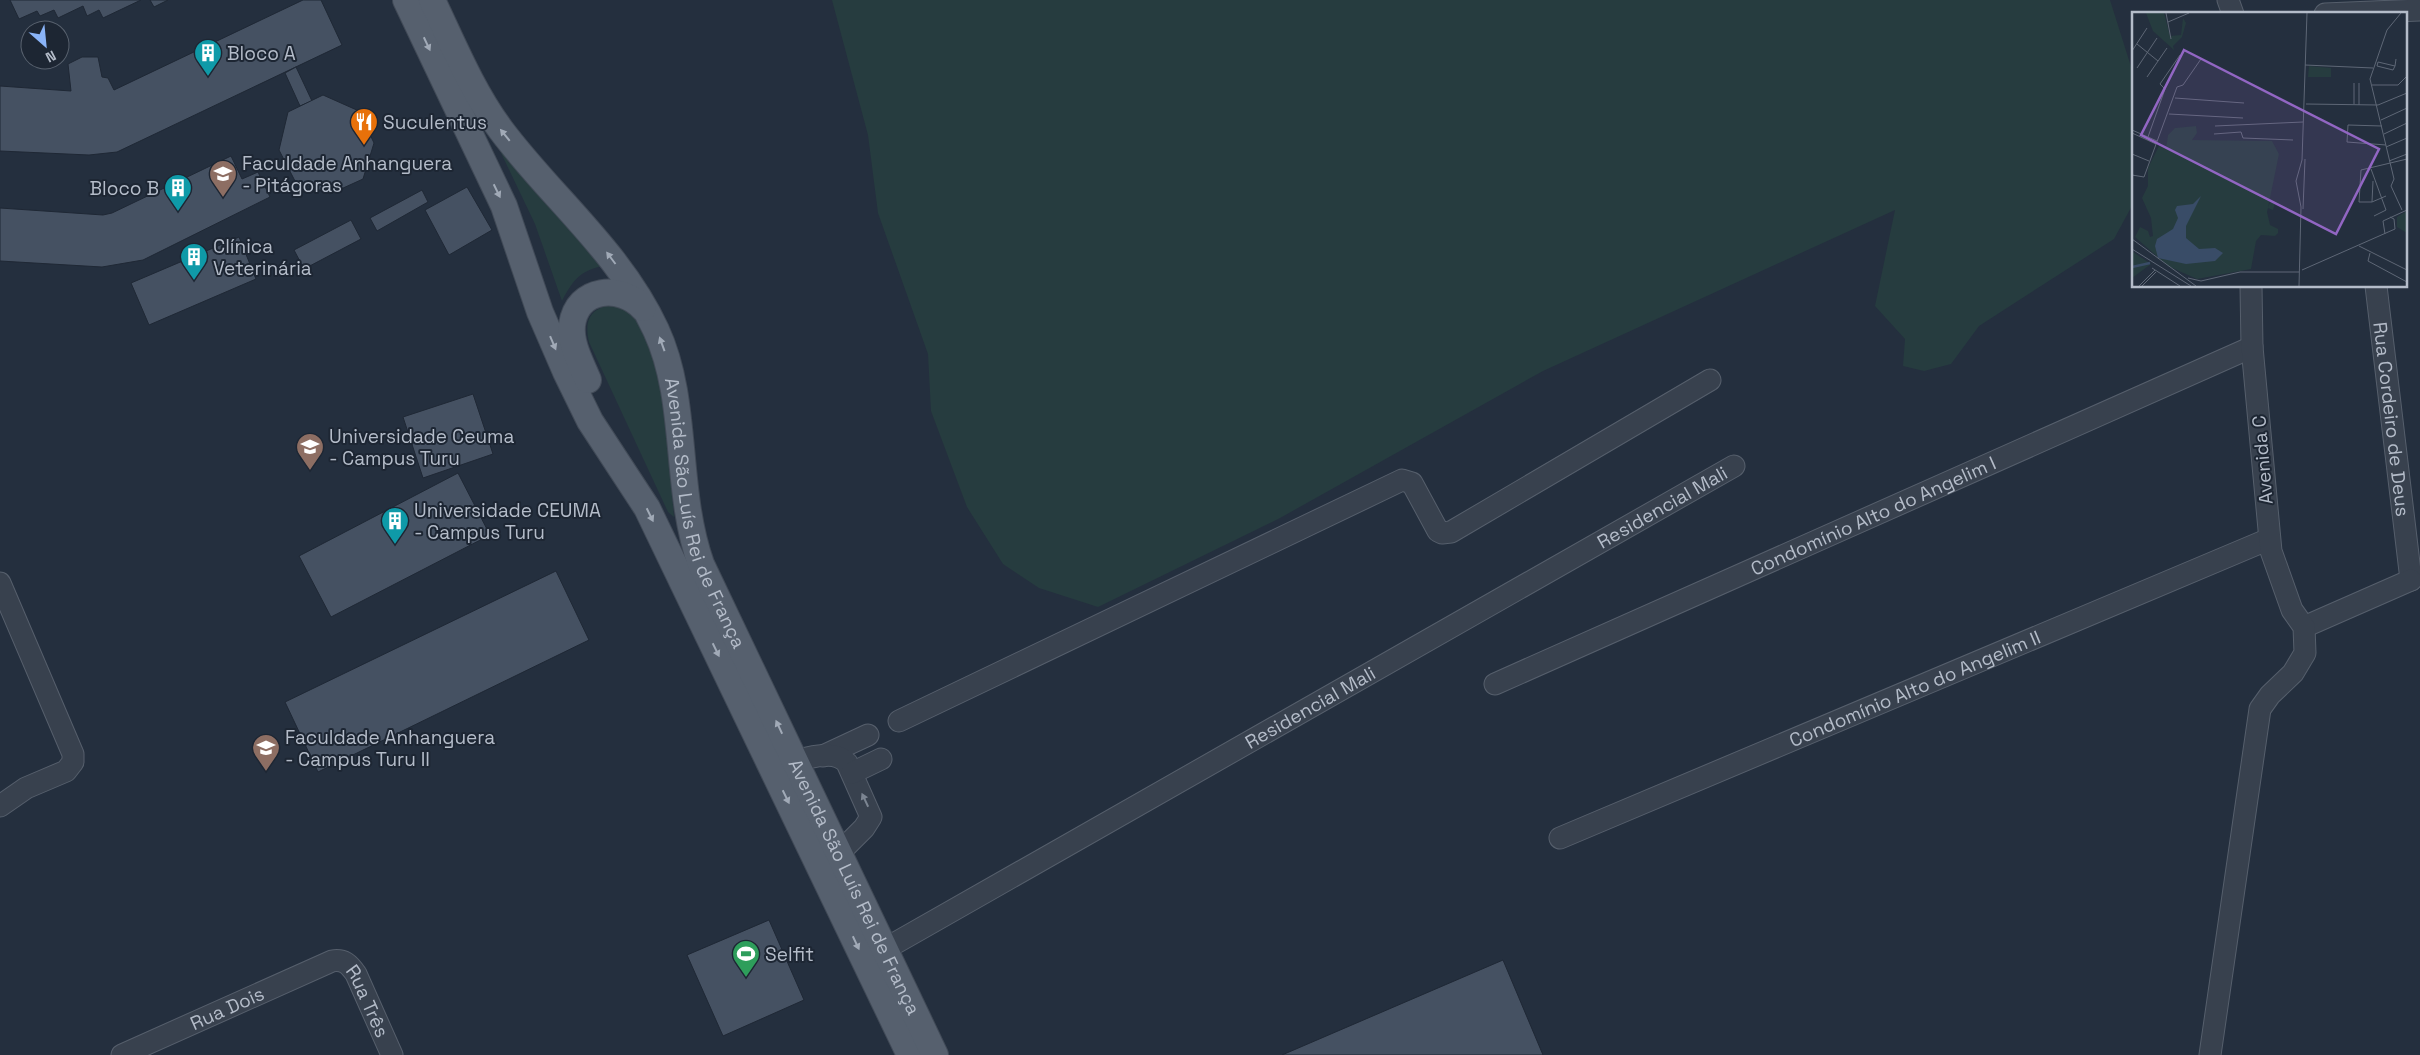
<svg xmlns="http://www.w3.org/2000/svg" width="2420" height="1055" font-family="'Space Grotesk',sans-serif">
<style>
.green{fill:#263c3f}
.building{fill:#455162;stroke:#1f2835}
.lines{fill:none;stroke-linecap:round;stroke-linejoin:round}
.minor-casing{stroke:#565f6c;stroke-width:23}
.major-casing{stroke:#414a57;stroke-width:28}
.minor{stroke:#38414e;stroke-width:21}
.major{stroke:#56606e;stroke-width:26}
.oneway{fill:#a1aab7}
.oneway2{fill:#7c8592}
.labels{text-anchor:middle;stroke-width:4;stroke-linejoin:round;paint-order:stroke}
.poi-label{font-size:19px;fill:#b4bcc9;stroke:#1d2633;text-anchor:start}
.street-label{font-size:19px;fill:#b4bcc9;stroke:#1d2633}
.inset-river{fill:none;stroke:#394c67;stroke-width:2.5}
.inset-road{fill:none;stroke:#5e6776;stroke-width:1}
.view{fill:#9266c3;fill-opacity:0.15;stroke:#9266c3;stroke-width:2.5}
.inset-edge{fill:none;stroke:#b4bcc9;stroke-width:2.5}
</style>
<rect width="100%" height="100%" fill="#242f3e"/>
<g class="green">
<path d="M832 0H2110L2134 76V202L2114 239 1979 326 1951 364 1924 371 1903 366 1905 339 1875 306 1895 210 1543 371 1280 518 1098 607 1039 588 1003 564 967 507 931 411 928 354 878 213 868 135Z"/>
<path d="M492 134 607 265C581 270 574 278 562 301L535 224Z"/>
<path d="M614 304C619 306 627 308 631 312 665 350 670 466 674 517L668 512 589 342C584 320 590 308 614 304Z"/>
</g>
<g class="building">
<path d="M10 0H141L103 18 99 10 87 16 83 6 58 18 54 10 40 16 37 11 19 19Z"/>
<path d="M150 0H168L154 7Z"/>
<path d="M303 0H321L342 45 117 152 89 155 0 151V86L71 91 68 64 82 57H98L102 77 108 78 114 90Z"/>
<path d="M296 67 312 101 300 106 285 73Z"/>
<path d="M323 95 359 111 374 143 363 179 330 194 295 181 279 150 288 112Z"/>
<path d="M231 156 242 179 258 172 270 197 143 260 102 267 0 261V208L103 215 112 213Z"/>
<path d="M467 187 492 230 449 255 425 210Z"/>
<path d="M422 190 428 202 377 231 370 218Z"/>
<path d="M351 220 361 239 304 269 294 250Z"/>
<path d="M239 237 256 279 149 325 131 283Z"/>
<path d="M473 394 493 454 423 478 403 417Z"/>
<path d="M458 473 490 535 331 617 299 556Z"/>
<path d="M556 571 589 640 318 772 285 702Z"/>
<path d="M769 920 804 1000 723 1036 687 955Z"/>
<path d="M1503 960 1543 1055H1282Z"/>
</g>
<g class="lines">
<defs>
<g id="minor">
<path d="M2228 0 2233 14"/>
<path d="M2325 14 2420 10"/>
<path id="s1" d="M2376 286 2411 580"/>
<path d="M0 583 73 754V762L66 771 26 788 0 806"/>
<path d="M2304 627 2411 580"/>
<path id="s2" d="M1495 684 2252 347"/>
<path d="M899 721 1402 480 1412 483 1438 531 1442 533 1451 532 1710 380"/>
<path d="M823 756 868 735"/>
<path d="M795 760C812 758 834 749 847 763L871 817 864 828 839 853"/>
<path d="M852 773 881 759"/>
<path id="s3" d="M1560 838 2269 539"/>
<path id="s4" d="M885 949 1734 466"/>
<path id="s5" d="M122 1055 332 961C344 959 349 964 356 974L392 1055"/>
<path d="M2210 1055 2260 709 2270 695 2293 673 2305 653 2304 627 2292 610 2271 551 2252 347 2251 286"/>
</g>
<g id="major">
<path d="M406 0 504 206 540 312 566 372 590 421 647 508 910 1055"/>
<path id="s6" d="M432 0C453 44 472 91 501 130 552 198 620 252 656 330 689 401 674 488 701 564L935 1055"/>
<path d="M588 380C581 363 570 344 572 325 577 287 621 284 643 308"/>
</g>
</defs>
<use href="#minor" class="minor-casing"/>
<use href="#major" class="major-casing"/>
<use href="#minor" class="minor"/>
<use href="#major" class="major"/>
</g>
<defs><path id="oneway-solid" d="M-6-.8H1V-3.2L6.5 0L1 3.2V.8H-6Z" transform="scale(1.25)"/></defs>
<g class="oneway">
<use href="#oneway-solid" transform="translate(427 44) rotate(65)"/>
<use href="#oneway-solid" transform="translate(505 135) rotate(-129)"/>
<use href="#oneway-solid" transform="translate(497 191) rotate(64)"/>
<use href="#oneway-solid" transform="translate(611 258) rotate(-127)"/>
<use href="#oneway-solid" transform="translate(553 343) rotate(67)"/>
<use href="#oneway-solid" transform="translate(662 344) rotate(-110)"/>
<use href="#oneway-solid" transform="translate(650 515) rotate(64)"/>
<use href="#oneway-solid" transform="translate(716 650) rotate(64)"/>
<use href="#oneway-solid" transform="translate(779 727) rotate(-115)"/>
<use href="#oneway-solid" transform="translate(786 797) rotate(64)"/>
<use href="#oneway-solid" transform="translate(856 943) rotate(65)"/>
</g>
<use class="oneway2" href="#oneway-solid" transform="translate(865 800) rotate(-115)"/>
<defs>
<symbol id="building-pin" viewBox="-11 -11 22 30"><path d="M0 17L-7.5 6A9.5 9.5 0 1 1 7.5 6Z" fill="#0f9aa8" stroke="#1d2633"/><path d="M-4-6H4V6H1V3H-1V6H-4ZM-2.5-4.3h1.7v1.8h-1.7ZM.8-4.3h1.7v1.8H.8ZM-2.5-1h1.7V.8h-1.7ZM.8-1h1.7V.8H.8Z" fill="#fff"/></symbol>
<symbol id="restaurant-pin" viewBox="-11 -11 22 30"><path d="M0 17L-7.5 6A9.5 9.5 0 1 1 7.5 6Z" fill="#e8710a" stroke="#1d2633"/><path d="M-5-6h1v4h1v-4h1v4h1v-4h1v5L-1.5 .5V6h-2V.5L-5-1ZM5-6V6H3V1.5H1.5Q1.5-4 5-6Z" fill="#fff"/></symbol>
<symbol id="university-pin" viewBox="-11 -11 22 30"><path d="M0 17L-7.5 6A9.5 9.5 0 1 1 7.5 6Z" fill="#8d6e63" stroke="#1d2633"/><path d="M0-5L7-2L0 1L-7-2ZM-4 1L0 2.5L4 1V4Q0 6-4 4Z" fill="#fff"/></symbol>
<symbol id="stadium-pin" viewBox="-11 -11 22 30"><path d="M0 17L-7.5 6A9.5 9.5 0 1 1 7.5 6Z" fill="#2e9e5b" stroke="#1d2633"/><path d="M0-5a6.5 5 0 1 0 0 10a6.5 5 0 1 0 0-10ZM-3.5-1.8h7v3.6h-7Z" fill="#fff"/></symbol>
</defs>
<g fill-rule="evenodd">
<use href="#building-pin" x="192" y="37" width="32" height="43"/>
<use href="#restaurant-pin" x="348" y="106" width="32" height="43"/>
<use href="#university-pin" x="207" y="158" width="32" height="43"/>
<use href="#building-pin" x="162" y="172" width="32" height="43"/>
<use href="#building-pin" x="178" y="241" width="32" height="43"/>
<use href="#university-pin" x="294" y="431" width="32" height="43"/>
<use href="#building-pin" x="379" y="505" width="32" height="43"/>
<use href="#university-pin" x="250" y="732" width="32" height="43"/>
<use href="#stadium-pin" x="730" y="938" width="32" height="43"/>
</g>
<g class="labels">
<g class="poi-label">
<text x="227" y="60">Bloco A</text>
<text x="383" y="129">Suculentus</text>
<text x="242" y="170">Faculdade Anhanguera<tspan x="242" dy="22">- Pitágoras</tspan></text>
<text x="159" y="195" text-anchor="end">Bloco B</text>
<text x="213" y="253">Clínica<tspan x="213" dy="22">Veterinária</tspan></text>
<text x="329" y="443">Universidade Ceuma<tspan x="329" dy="22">- Campus Turu</tspan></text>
<text x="414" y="517">Universidade CEUMA<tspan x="414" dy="22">- Campus Turu</tspan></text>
<text x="285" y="744">Faculdade Anhanguera<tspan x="285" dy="22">- Campus Turu II</tspan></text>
<text x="765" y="961">Selfit</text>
</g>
<g class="street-label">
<text dy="7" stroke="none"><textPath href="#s1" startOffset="134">Rua Cordeiro de Deus</textPath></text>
<text transform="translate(2262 460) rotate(-95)" y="7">Avenida C</text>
<text dy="7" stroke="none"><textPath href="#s4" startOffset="894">Residencial Mali</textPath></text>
<text dy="7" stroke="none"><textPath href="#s6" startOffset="592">Avenida São Luís Rei de França</textPath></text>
<text dy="7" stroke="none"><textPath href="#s2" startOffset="414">Condomínio Alto do Angelim I</textPath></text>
<text dy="7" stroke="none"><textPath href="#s3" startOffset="385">Condomínio Alto do Angelim II</textPath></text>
<text dy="7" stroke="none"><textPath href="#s4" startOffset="489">Residencial Mali</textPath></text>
<text dy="7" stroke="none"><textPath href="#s6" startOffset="998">Avenida São Luís Rei de França</textPath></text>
<text dy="7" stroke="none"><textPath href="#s5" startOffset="289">Rua Três</textPath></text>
<text dy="7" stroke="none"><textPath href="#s5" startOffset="115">Rua Dois</textPath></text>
</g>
</g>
<g transform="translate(2132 12)">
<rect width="275" height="275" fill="#242f3e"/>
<path d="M14 1H32L38 24 49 23 51 6 54 11 50 25 41 34 42 38 21 19ZM177 54 199 56V65H176ZM64 114 65 121 60 128 140 129 147 142 136 196 138 190 143 191 141 198 136 196 135 200 138 213 146 217V221L143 224 129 223 124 229 119 257 65 267 36 254 3 225 8 215 16 219 18 225 21 224 19 206 10 186 16 174V156L27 134 34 137 36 123 43 116ZM275 199V221L265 215V205ZM1 240 19 252 0 266V241Z" fill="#263c3f"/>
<path d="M69 184 54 214V226L67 237 83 236 91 241 83 249 54 252 26 246 23 234 25 227 41 217 46 206 43 198 45 194 61 192Z" fill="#394c67"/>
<path class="inset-river" d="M0 255 18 251"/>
<path class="inset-road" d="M34 1 39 27M269 1 255 18 238 67 262 167 259 174 270 198M36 10 57 1M5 32 26 49M0 39 15 16M173 53 241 56M245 54 246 50 263 54 264 47M245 54 261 58 263 54M5 56 25 26M15 65 35 36M222 71V92M240 73H266L275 64M33 77 28 72 48 43M43 86 112 91M174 92 246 93 275 81M227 93V71M37 102 111 106M249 108 275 96M83 114 171 110M250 114 216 113 215 130 254 133M0 118 25 129M0 121 24 132M82 122 109 120 111 126 161 128M252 122 275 111M16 125 33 77M254 135 275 126M0 142 17 149M257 149 275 142M239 157 254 198 242 204M0 163 12 165 45 75 51 73 69 47M254 184 240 190H227L229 158 275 147M240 190 241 169M171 197 173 147M253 222 251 209 275 198M0 227 64 274M227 234 275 258M0 237 59 274M238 241 236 249 275 270M20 256 48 274M170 258 263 217 262 207 258 205M56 266 69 269 108 260H167M7 274 23 258M10 274 24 260M167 274 169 195 164 169 170 148 175 1"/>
<path class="view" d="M52 38 247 137 204 222 9 123Z"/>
<rect width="275" height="275" class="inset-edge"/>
</g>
<g transform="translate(45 45) rotate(153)"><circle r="24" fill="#1d2633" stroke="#59626f"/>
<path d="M0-4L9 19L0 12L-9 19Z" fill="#8ab4f8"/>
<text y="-8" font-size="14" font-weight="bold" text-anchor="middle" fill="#b4bcc9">N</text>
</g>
</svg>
